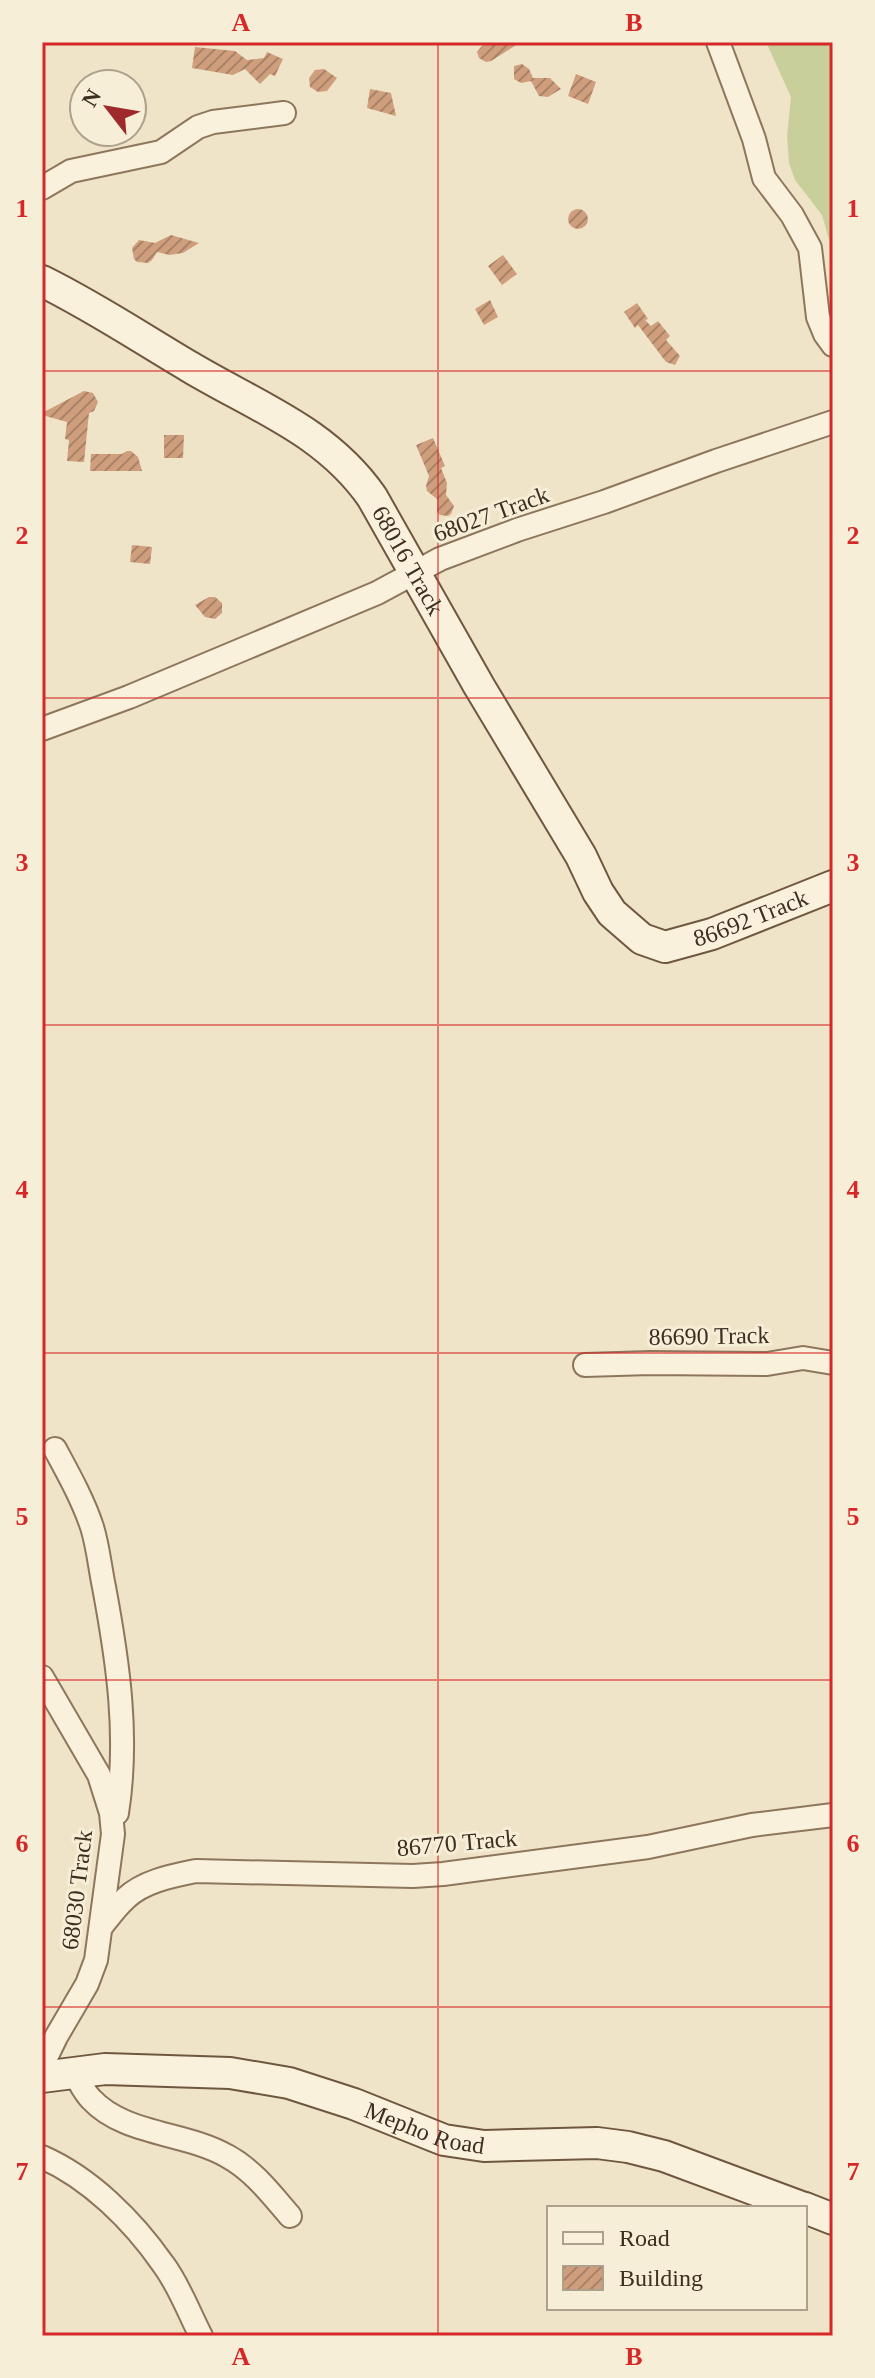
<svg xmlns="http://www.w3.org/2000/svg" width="875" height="2378" font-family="Georgia,serif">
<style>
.grass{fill:#c9cf9b}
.building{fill:url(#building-hatch)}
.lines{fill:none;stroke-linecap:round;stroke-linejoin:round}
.street-casing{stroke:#8d765c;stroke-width:26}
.secondary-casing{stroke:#6f573f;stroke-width:34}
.street{stroke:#faf1dc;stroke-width:22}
.secondary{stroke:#faf1dc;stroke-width:30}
.grid{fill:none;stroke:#d62828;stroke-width:2;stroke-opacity:0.55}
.labels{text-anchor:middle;stroke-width:6;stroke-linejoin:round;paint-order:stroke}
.street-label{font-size:24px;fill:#3d2e20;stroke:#f7eed8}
.neatline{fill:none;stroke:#d62828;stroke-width:3}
.grid-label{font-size:26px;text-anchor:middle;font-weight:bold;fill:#d62828}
</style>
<defs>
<pattern id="building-hatch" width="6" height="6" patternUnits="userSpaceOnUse" patternTransform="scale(2)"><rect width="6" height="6" fill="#cf9f7d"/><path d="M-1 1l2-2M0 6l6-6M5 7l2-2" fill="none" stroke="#a98266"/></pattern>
</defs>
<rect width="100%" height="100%" fill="#f0e4c8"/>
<path class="grass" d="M766 42H833V296L830 285 832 250 822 215 795 180 789 163 787 136 791 97Z"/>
<g class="building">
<path d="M488 42H521L491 61 486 62 479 58 477 52 481 47Z"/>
<path d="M195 47 235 51 247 60 264 58 267 52 283 59 275 76 270 74 260 84 245 69 233 75 192 68Z"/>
<path d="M522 64 529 69 533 78H550L561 89 548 97 539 96 531 81 521 83 514 79V66Z"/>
<path d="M324 69 337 78 327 91 318 92 310 87 309 78 315 70Z"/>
<path d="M576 74 596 82 588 104 568 96Z"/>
<path d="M370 89 391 93 396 116 367 108Z"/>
<circle cx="578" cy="219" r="10"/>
<path d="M171 235 199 243 183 253 169 255 157 252 152 260 148 263 137 262 134 259 132 248 139 240 155 243Z"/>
<path d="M503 255 517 274 502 285 488 266Z"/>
<path d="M490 300 498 317 484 325 475 309Z"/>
<path d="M637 303 648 319 645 320 651 326 658 321 670 336 666 340 680 356 675 365 666 362 638 325 635 328 624 312Z"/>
<path d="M84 391 93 393 98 402 94 411 89 413 84 462 67 461 69 440 65 439 67 422 42 415V413Z"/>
<path d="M164 435H184L183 458H164Z"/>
<path d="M433 438 445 466 441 468 447 483 446 495 454 506 451 514 448 516 440 515 437 512V499L427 491 426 486 429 476 416 445Z"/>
<path d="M127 451H131L138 457 142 471H90L91 454H122Z"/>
<path d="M132 545 152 547 150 564 130 562Z"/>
<path d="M209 597H215L222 603V613L215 619 205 617 195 605Z"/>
</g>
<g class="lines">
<defs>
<g id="street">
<path d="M718 42 754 139 764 178 792 215 810 248 818 317 825 334 833 345"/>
<path d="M42 188 71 171 161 152 198 127 213 122 284 113"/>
<path d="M42 729 129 697 377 593 440 559 517 530 604 502 716 461 833 422"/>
<path d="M585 1365 650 1363 767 1364 803 1358 833 1363"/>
<path d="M55 1449C69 1475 83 1500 92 1527 98 1546 100 1568 104 1587 118 1662 129 1737 117 1813"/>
<path d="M42 1677 99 1775 111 1813 113 1834 96 1960 87 1984 56 2037 42 2066"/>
<path d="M101 1927C109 1917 117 1906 126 1898 144 1881 172 1876 196 1871L413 1876 443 1874 648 1847 752 1825 833 1815"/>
<path d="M74 2073C79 2081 84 2092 91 2099 124 2135 185 2132 227 2156 253 2170 271 2194 290 2216"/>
<path d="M42 2157C90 2178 133 2221 163 2264 179 2285 189 2313 201 2336"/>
</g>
<g id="secondary">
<path id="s1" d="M42 281C93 306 141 338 190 367 257 407 326 431 372 497L479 686 581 856 598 892 612 913 642 939 665 947 712 934 833 886"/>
<path id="s2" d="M42 2077 105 2069 230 2073 289 2083 354 2104 444 2140 484 2146 597 2143 628 2147 664 2156 804 2208"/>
<path d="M805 2208 833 2219"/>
</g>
</defs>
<use href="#street" class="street-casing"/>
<use href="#secondary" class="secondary-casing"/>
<use href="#street" class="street"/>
<use href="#secondary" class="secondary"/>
</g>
<path class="grid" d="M438 42V2336M42 371H833M42 698H833M42 1025H833M42 1353H833M42 1680H833M42 2007H833"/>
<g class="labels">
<g class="street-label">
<text transform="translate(491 514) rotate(-20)" y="8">68027 Track</text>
<text dy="8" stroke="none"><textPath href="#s1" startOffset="470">68016 Track</textPath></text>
<text dy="8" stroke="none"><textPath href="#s1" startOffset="1032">86692 Track</textPath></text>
<text transform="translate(709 1336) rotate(-1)" y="8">86690 Track</text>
<text transform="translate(457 1843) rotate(-5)" y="8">86770 Track</text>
<text transform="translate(77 1890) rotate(-83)" y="8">68030 Track</text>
<text dy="8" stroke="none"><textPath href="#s2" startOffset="392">Mepho Road</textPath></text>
</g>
</g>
<rect width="875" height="2378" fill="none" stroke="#f7eed8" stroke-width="88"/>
<rect x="547" y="2206" width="260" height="104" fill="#f7eed8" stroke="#ada18e" stroke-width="2"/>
<rect x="563" y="2232" width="40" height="12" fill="#faf1dc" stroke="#ada18e" stroke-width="2"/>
<text x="619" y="2246" font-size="24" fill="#3d2e20">Road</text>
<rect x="563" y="2266" width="40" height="24" fill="url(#building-hatch)" stroke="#ada18e" stroke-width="2"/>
<text x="619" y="2286" font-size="24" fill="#3d2e20">Building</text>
<g transform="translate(108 108) rotate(301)"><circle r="38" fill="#f7eed8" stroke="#ada18e" stroke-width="2"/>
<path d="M0-6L14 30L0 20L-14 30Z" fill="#9e2a2b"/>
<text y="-12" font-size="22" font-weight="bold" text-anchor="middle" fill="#3d2e20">N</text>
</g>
<rect x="44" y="44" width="787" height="2290" class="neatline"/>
<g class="grid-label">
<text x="241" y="31">A</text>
<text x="634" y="31">B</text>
<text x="22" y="217">1</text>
<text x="853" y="217">1</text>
<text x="22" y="544">2</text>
<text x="853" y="544">2</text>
<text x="22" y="871">3</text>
<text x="853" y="871">3</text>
<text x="22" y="1198">4</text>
<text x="853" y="1198">4</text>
<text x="22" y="1525">5</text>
<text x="853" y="1525">5</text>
<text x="22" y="1852">6</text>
<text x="853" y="1852">6</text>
<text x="22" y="2180">7</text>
<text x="853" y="2180">7</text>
<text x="241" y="2365">A</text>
<text x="634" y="2365">B</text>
</g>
</svg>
